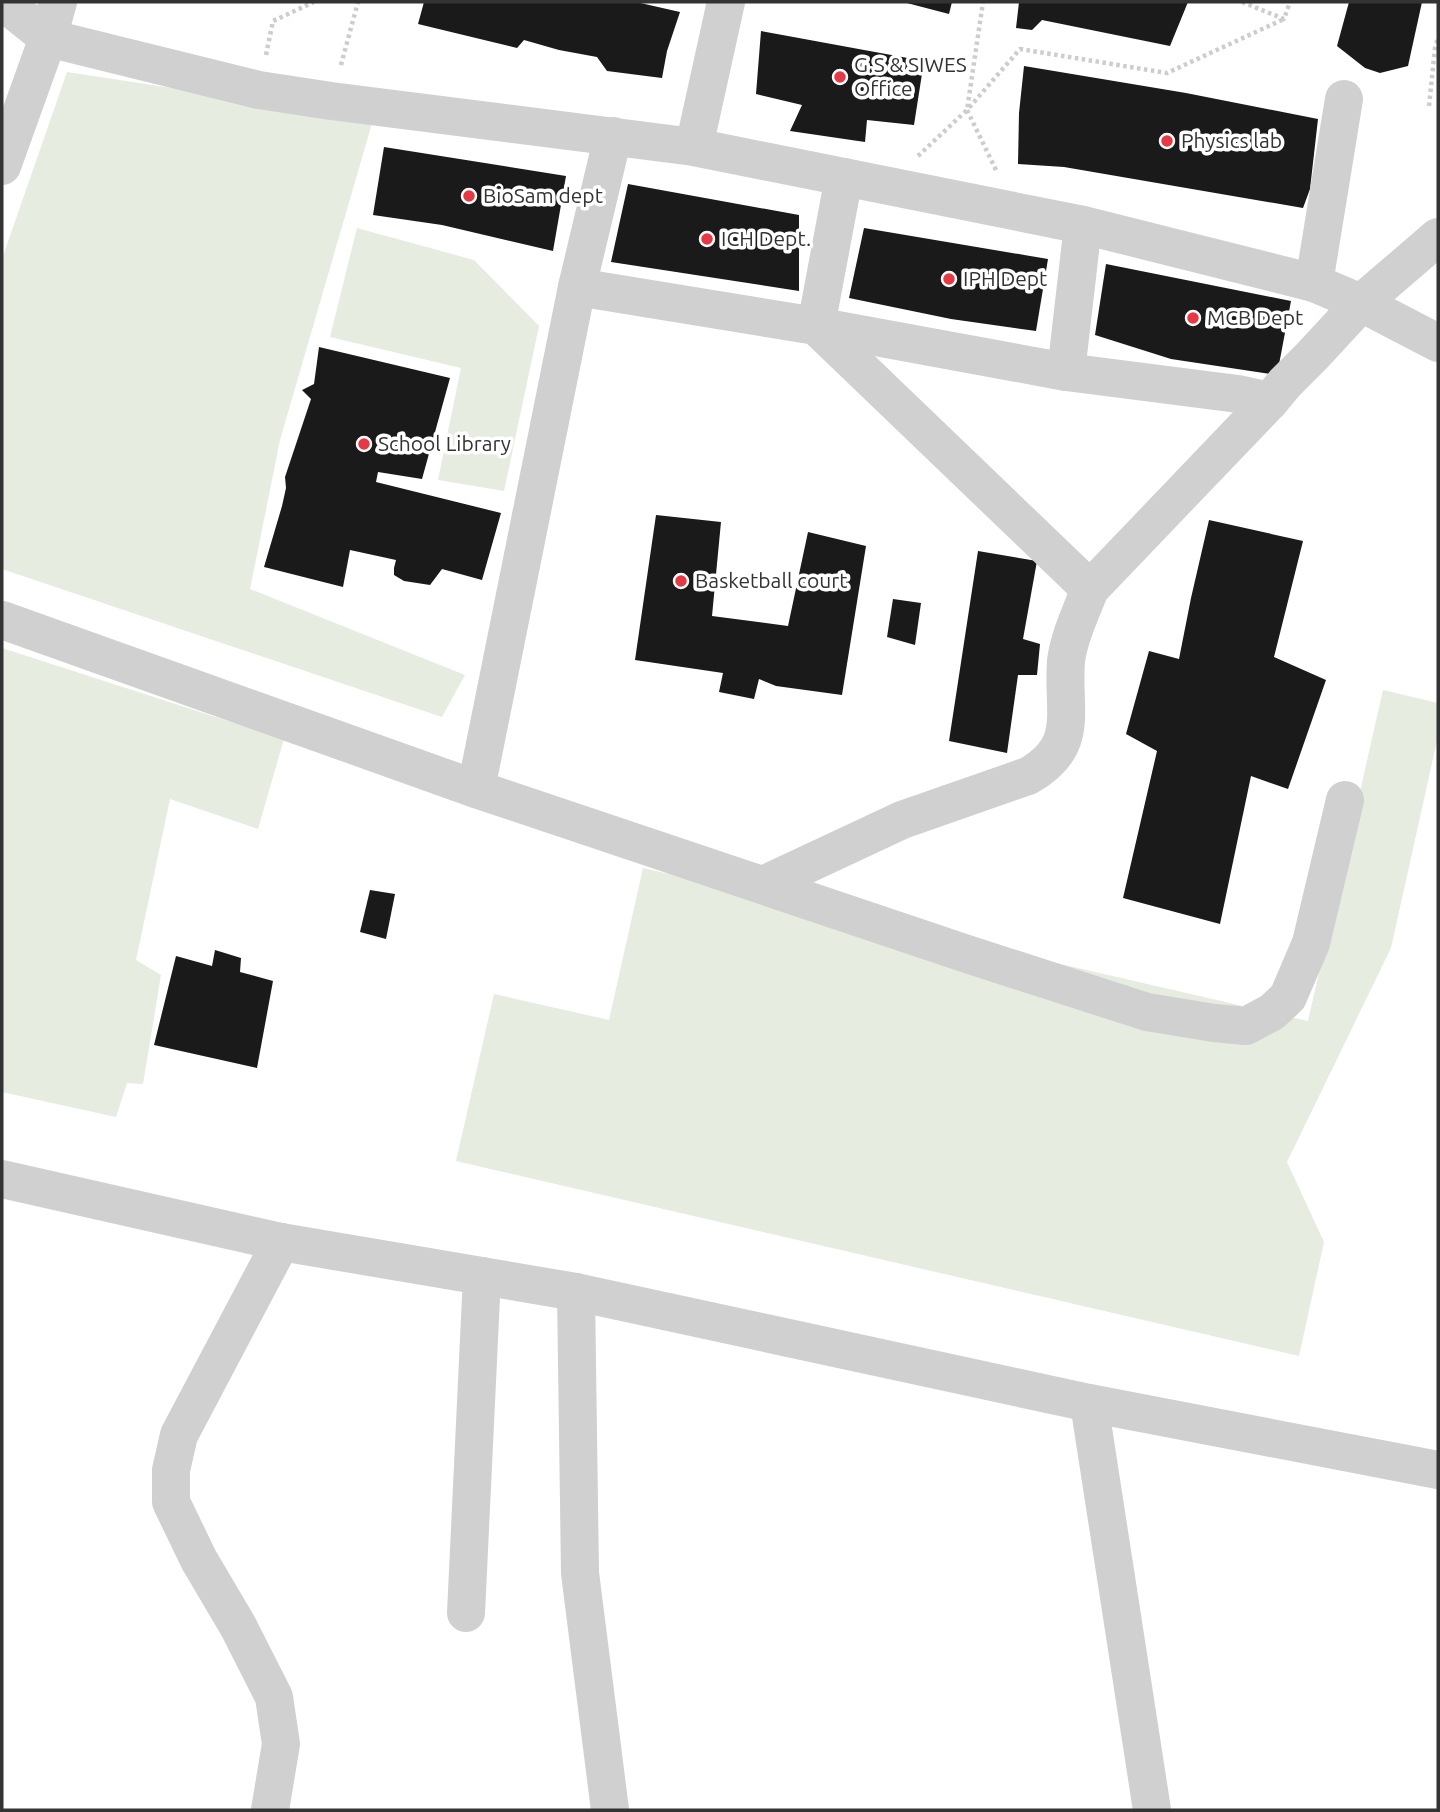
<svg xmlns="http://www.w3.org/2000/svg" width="1440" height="1812" font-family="Ubuntu,sans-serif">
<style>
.green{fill:#e6ecdf}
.building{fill:#1a1a1a}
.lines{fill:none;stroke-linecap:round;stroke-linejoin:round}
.path{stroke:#cdcdcd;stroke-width:4.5;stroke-dasharray:3.5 3.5;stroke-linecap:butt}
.minor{stroke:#d0d0d0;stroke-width:38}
.poi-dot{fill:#e63946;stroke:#fff;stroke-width:2.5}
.labels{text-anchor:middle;stroke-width:7;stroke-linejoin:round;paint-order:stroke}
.poi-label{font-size:21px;fill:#333;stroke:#fff;text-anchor:start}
</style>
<rect width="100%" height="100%" fill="#fff"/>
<g class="green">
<path d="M67 72 198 92 375 113 280 440 250 589 465 675 442 717 2 569V259Z"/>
<path d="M357 228 474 260 539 326 504 491 438 480 461 368 330 337Z"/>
<path d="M2 648 284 739 258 829 170 799 136 960 161 975 143 1084 127 1083 116 1117 2 1092Z"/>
<path d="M1383 690 1438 703V736L1391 948 1287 1162 1324 1242 1299 1356 456 1161 494 994 609 1020 643 868 1308 1021Z"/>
</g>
<g class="building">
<path d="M424 2H636L680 12 667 51 662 78 607 71 597 57 559 50 524 40 517 48 418 24Z"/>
<path d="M903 2H952L949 14Z"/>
<path d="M1019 2H1188L1170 46 1042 20 1032 30 1016 28Z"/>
<path d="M1349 2H1422L1408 66 1380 73 1365 68 1337 46Z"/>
<path d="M761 31 924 61 914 125 867 120 865 142 790 131 802 105 756 94Z"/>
<path d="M1024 66 1186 93 1318 119 1310 189 1303 208 1064 167 1018 164 1019 113Z"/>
<path d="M384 147 566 176 553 251 442 225 373 215Z"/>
<path d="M628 184 799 215V291L611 262Z"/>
<path d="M864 228 1048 259 1036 331 951 319 849 298Z"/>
<path d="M1106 264 1291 301 1277 375 1171 359 1095 335Z"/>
<path d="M319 347 450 378 422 479 378 472 376 482 501 513 482 580 442 569 430 585 404 581 394 575V568L396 560 350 550 343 587 264 567 282 506 286 488 285 477 311 399 302 390 314 384Z"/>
<path d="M656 515 721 522 712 616 788 626 808 532 866 546 842 695 776 686 759 679 754 699 719 692 723 673 635 660Z"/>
<path d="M1209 520 1303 541 1274 657 1326 680 1288 789 1251 776 1220 924 1123 898 1157 751 1126 734 1149 651 1179 659 1191 598Z"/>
<path d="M978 551 1037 561 1023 639 1040 644 1037 675H1018L1007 753 949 741Z"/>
<path d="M893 599 921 603 915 645 887 637Z"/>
<path d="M370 890 395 894 386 939 360 932Z"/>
<path d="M215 950 241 958 240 972 273 981 257 1068 154 1045 176 956 212 966Z"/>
</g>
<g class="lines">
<g class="path">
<path d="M1242 2 1284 19 1290 2"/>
<path d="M266 55 273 21 314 2"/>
<path d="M341 65 358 2"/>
<path d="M1429 106 1435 48 1438 38"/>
<path d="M918 156 967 110 983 2"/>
<path d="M996 170 967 110 1020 49 1167 73 1284 19"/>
</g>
<g class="minor">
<path d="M3 2 48 38 259 90 331 101 694 147 1083 225 1314 283 1361 303 1438 343"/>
<path d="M694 147 726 2"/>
<path d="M2 166 48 38 58 2"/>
<path d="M844 177 816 326 1090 589"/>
<path d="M1314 283 1344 99"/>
<path d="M577 287 816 326 1066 372 1238 394 1270 401 1285 383 1312 356 1361 303 1438 237"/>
<path d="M1066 372 1083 225"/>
<path d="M2 620 476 789 967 954 1147 1012 1214 1023 1246 1026 1272 1012 1288 997 1311 943 1345 800"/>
<path d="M476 789 577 287 613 136"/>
<path d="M763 885 902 820 1028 776C1081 746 1062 712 1066 661 1069 637 1081 612 1090 589L1270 401"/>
<path d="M2 1179 281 1242 576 1292 1089 1403 1438 1470"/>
<path d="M576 1292 580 1573 610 1810"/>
<path d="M1089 1403 1152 1810"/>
<path d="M466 1613 482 1276"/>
<path d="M270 1810 281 1744 274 1697 238 1626 199 1560 171 1502V1470L179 1435 281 1242"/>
</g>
</g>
<g class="poi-dot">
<circle cx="840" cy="77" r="7"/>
<circle cx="1167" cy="141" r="7"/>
<circle cx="469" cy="196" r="7"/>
<circle cx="707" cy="239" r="7"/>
<circle cx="949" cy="279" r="7"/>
<circle cx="1193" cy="318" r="7"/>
<circle cx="364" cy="444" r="7"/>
<circle cx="681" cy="581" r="7"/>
</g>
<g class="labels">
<g class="poi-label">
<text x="854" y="72">G.S &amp; SIWES<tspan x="854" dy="24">Office</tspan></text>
<text x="1181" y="148">Physics lab</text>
<text x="483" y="203">BioSam dept</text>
<text x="721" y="246">ICH Dept.</text>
<text x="963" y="286">IPH Dept</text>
<text x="1207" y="325">MCB Dept</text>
<text x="378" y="451">School Library</text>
<text x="695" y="588">Basketball court</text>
</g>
</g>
<rect width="1440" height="1812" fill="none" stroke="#333333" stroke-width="7"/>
</svg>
